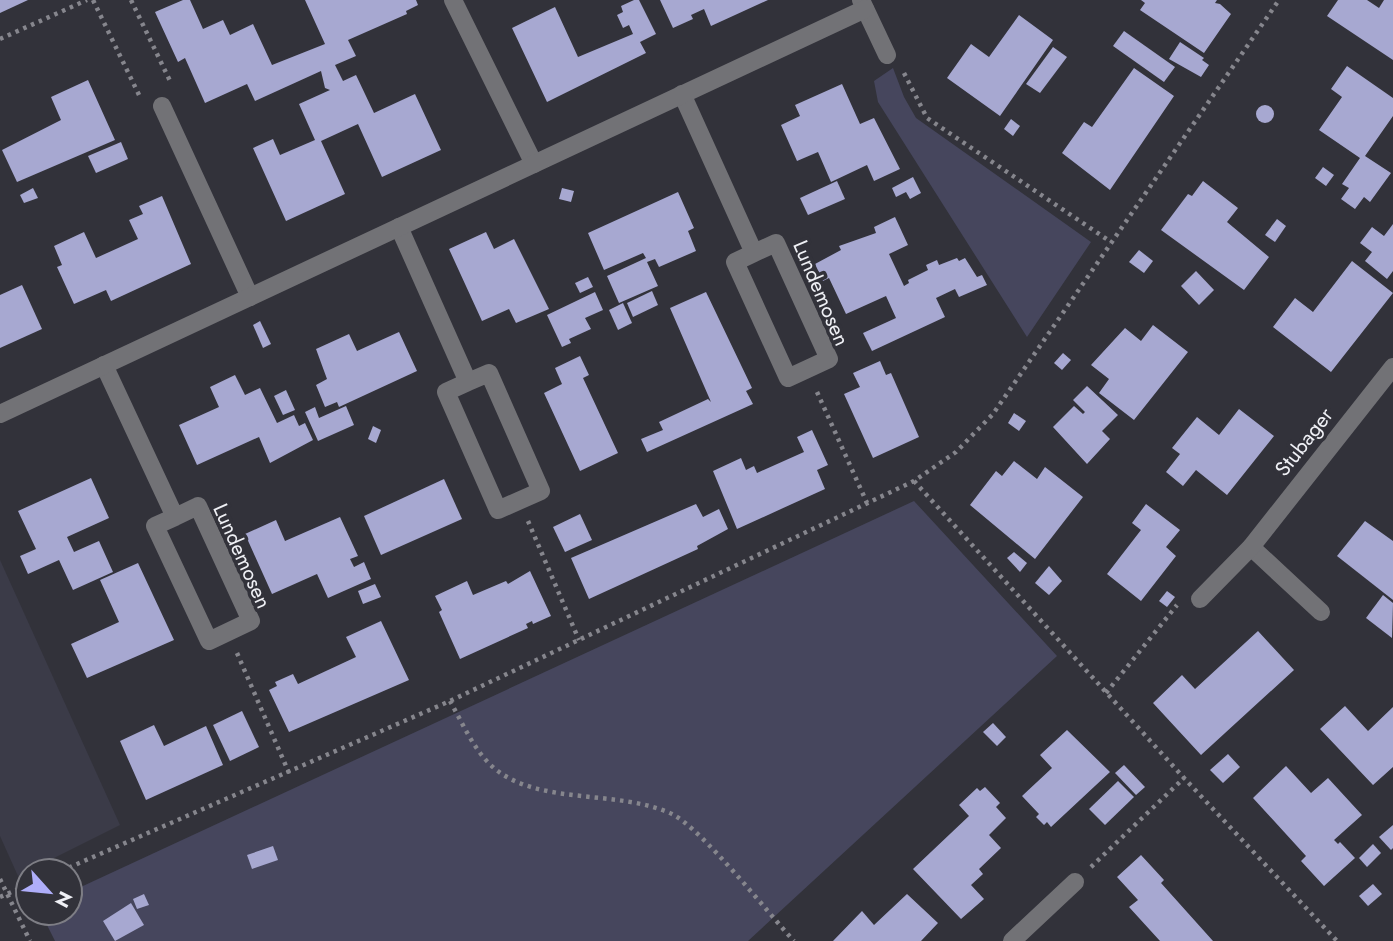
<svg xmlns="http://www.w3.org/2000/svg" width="1393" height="941" font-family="Jost,sans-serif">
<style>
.built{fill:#3b3b48}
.green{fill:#46465d}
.building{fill:#a7a8d1}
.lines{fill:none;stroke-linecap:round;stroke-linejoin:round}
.path{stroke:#86868d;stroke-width:4.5;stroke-dasharray:3.5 5;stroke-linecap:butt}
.minor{stroke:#727276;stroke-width:18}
.labels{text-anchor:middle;stroke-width:7;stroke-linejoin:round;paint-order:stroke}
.street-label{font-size:21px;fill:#eff0f5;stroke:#32323a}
</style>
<rect width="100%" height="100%" fill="#32323a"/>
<path class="built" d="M0 560 120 825 18 876 0 836Z"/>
<g class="green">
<path d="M893 68 904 97 916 118 1091 242 1027 337 878 102 874 81Z"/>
<path d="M914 501 1057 656 748 941H55L41 913H70V892Z"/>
</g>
<g class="building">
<path d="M0 0H28L0 13Z"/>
<path d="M183 0H190L203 29 223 20 230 35 253 24 272 65 325 44 305 0H416L418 5 406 11 407 14 348 40 356 56 335 65 343 81 356 75 374 113 415 94 441 150 382 177 358 124 321 141 345 194 286 221 253 148 273 139 280 155 315 140 299 104 330 90 325 88 321 71 255 101 247 84 205 103 185 58 178 62 155 12Z"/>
<path d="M634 0H639L656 34 640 42 646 53 547 102 512 28 555 7 578 57 633 34 629 25 623 28 617 15 623 12 621 6Z"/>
<path d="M660 0H768L711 26 704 9 691 15 693 19 673 28Z"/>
<path d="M1141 0H1217L1215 3 1220 4 1231 14 1204 53 1140 10 1145 3Z"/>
<path d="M1338 0H1367L1379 8 1384 0H1393V60L1327 16Z"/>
<path d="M1019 15 1053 40 1000 116 947 78 971 44 989 57Z"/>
<path d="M1124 31 1175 67 1164 82 1113 46Z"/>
<path d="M1180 42 1204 58 1202 60 1209 65 1201 77 1169 59Z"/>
<path d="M1053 47 1067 57 1040 93 1026 84Z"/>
<path d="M1347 66 1393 98V116L1365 156 1391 173 1370 202 1364 197 1355 209 1341 199 1349 188 1342 184 1360 158 1319 130 1342 97 1331 89Z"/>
<path d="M1134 68 1174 96 1110 190 1062 153 1084 122 1092 127Z"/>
<path d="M88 80 115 140 17 182 2 150 61 120 51 97Z"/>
<path d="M842 84 860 124 874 118 900 169 874 181 867 165 831 182 818 152 797 161 781 125 800 116 795 105Z"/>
<circle cx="1265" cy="114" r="9"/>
<path d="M1011 119 1020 126 1013 136 1004 129Z"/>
<path d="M121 142 128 159 96 173 88 156Z"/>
<path d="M1323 167 1334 175 1326 186 1315 178Z"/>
<path d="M913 177 921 193 910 199 906 192 896 197 892 188Z"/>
<path d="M837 181 845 199 808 215 800 198Z"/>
<path d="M1203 181 1238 208 1227 222 1269 257 1244 290 1161 230 1188 194 1192 196Z"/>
<path d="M33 188 38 198 24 203 20 195Z"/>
<path d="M562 188 574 191 571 202 559 199Z"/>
<path d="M678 192 694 228 688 231 696 251 659 267 655 259 647 262 658 286 619 303 607 276 646 258 643 253 604 270 588 233Z"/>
<path d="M162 196 191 264 111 301 106 290 74 304 57 267 62 265 54 246 84 232 96 258 138 239 129 220 143 214 139 206Z"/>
<path d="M895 217 908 245 889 254 904 286 909 283 908 280 928 270 926 265 937 260 939 265 957 258 959 261 965 258 977 277 982 275 987 285 959 297 955 289 936 298 945 317 872 351 863 333 896 318 886 296 846 314 829 278 823 281 815 264 841 250 839 246 876 233 874 227Z"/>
<path d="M1277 219 1286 226 1275 242 1265 235Z"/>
<path d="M1393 224V271L1387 279 1365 261 1372 252 1360 243 1372 227 1384 236Z"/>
<path d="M486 232 494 249 514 239 549 309 516 323 509 309 482 321 449 249Z"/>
<path d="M1139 250 1153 261 1144 273 1129 262Z"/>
<path d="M1352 261 1393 293 1331 372 1273 327 1295 298 1313 312Z"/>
<path d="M1196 271 1214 290 1199 305 1181 286Z"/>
<path d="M588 277 593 287 580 293 575 283Z"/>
<path d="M22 285 42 329 0 348V295Z"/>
<path d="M652 291 658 305 633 317 627 303Z"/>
<path d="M595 292 603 310 585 318 591 329 569 339 571 343 562 347 547 315Z"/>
<path d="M706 292 752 388 746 391 753 404 647 452 641 439 663 430 659 422 708 399 711 402 670 308Z"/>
<path d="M623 303 632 323 618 330 609 310Z"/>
<path d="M260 321 271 344 263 348 253 325Z"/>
<path d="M1153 325 1188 352 1134 420 1099 393 1109 379 1091 365 1125 328 1141 341Z"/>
<path d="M399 332 417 371 339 407 337 402 325 407 316 385 327 379 316 349 349 334 357 351Z"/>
<path d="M1063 353 1071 360 1062 370 1054 363Z"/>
<path d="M580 356 589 375 583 378 618 453 580 471 544 393 562 384 555 368Z"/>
<path d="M880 361 886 375 891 373 919 437 873 458 844 394 860 387 853 373Z"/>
<path d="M235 375 245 395 260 388 277 423 294 415 299 426 305 423 313 440 270 463 259 437 197 465 179 425 219 407 210 387Z"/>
<path d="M1087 386 1118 415 1102 431 1110 439 1087 464 1053 427 1074 406 1083 414 1085 412 1073 400Z"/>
<path d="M286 390 295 410 283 415 274 396Z"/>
<path d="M346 406 354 425 318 441 305 412 315 407 319 418Z"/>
<path d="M1239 409 1274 436 1227 495 1196 470 1183 486 1166 472 1180 454 1172 448 1197 417 1219 435Z"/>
<path d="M1014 413 1026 421 1019 431 1008 423Z"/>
<path d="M373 426 381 430 376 443 368 439Z"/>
<path d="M812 430 828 465 817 470 825 489 737 529 713 471 741 458 746 470 754 466 757 473 804 452 797 437Z"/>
<path d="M1014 461 1037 479 1045 467 1083 497 1035 559 970 505 996 471 1002 476Z"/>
<path d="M91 478 109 518 67 537 74 552 99 541 113 572 73 590 59 560 28 574 20 556 36 549 18 511Z"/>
<path d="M444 479 462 519 381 555 364 516Z"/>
<path d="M696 504 703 517 719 509 728 529 697 546 698 549 589 599 571 558Z"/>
<path d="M1146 504 1180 530 1166 547 1176 556 1141 601 1107 574 1141 530 1132 523Z"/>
<path d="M580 514 592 540 565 552 553 527Z"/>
<path d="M340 517 358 556 350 559 354 567 364 562 371 579 328 598 317 574 272 594 245 534 276 520 285 541Z"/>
<path d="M1365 521 1393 541V600L1337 556Z"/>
<path d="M1014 552 1027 563 1020 572 1007 558Z"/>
<path d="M138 563 174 640 87 678 71 644 119 622 100 580Z"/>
<path d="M1049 566 1062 581 1049 595 1035 583Z"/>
<path d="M530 571 551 616 533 624 532 621 526 624 528 628 460 659 439 612 442 610 435 596 467 581 473 595 506 581 508 584Z"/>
<path d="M375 584 381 597 363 604 358 591Z"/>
<path d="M1167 591 1175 597 1167 607 1159 601Z"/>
<path d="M1383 595 1393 603 1392 638 1366 618Z"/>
<path d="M381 621 409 680 289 732 269 690 277 686 275 682 293 674 298 684 356 657 346 637Z"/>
<path d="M1258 631 1294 670 1201 755 1153 703 1182 675 1195 689Z"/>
<path d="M1345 706 1368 731 1393 707V767L1373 785 1320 729Z"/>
<path d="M242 711 259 747 230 761 213 725Z"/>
<path d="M993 723 1006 737 997 746 983 732Z"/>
<path d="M154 725 164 746 206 726 223 765 146 800 120 741Z"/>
<path d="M1067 730 1110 772 1051 827 1047 822 1044 825 1036 817 1039 814 1022 796 1052 768 1040 755Z"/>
<path d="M1228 754 1240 767 1223 783 1210 770Z"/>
<path d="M1124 765 1145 787 1136 795 1115 773Z"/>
<path d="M1286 766 1311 793 1328 778 1362 815 1334 840 1338 844 1340 842 1355 858 1324 886 1301 861 1306 856 1253 798Z"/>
<path d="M1118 781 1134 797 1105 825 1089 809Z"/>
<path d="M985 787 1000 803 996 807 1006 818 989 835 1001 848 979 869 983 874 971 885 984 899 961 919 913 869 969 816 959 805 977 788 980 791Z"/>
<path d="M1393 825V848L1391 850 1379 837Z"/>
<path d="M1373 844 1381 853 1367 867 1359 858Z"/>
<path d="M273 846 278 860 252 869 247 855Z"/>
<path d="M1141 855 1164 880 1161 883 1213 941H1160L1129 907 1138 900 1117 877Z"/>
<path d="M1373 884 1382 894 1368 906 1359 896Z"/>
<path d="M144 894 149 905 137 909 133 899Z"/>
<path d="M907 894 938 923 921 941H833L862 911 874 925Z"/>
<path d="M131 903 144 925 115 941 103 921Z"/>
</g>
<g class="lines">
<g class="path">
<path d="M93 0 140 97"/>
<path d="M131 0 171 83"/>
<path d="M0 39 87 0"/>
<path d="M904 73 927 118 1111 242"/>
<path d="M817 392 867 503"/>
<path d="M914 481 1184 778 1337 941"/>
<path d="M528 521 579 640"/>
<path d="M237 653 289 773"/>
<path d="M1106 693 1177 605"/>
<path d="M450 701C462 722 474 751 494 768 539 806 619 789 672 814 702 829 768 913 794 941"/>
<path d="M1091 867 1184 778"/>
<path d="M61 871 450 701 914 481 956 452 993 414 1279 0"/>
<path d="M0 879 30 941"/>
<path d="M0 897 28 885"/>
</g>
<g class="minor">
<path d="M453 0 534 164"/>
<path d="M861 0 887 55"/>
<path d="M682 94 754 253 735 262 788 378 829 359 776 243 754 253"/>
<path d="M162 106 250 297"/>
<path d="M399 227 468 382 446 392 498 510 541 491 489 373 468 382"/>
<path d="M104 365 175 517 155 526 209 641 251 621 198 506 175 517"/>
<path d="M0 414 865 9"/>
<path d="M1251 547 1321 612"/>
<path d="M1200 599 1251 547 1393 367"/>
<path d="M1012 941 1075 882"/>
</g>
</g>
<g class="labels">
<g class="street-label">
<text transform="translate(821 293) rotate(67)" y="7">Lundemosen</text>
<text transform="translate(1304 442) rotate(-52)" y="7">Stubager</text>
<text transform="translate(242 556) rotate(66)" y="7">Lundemosen</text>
</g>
</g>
<g transform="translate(49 892) rotate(117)"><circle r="33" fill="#32323a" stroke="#7e7e85" stroke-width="2"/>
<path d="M0-5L12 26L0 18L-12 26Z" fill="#afaefa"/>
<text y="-10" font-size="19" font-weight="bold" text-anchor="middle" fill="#eff0f5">N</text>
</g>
</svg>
